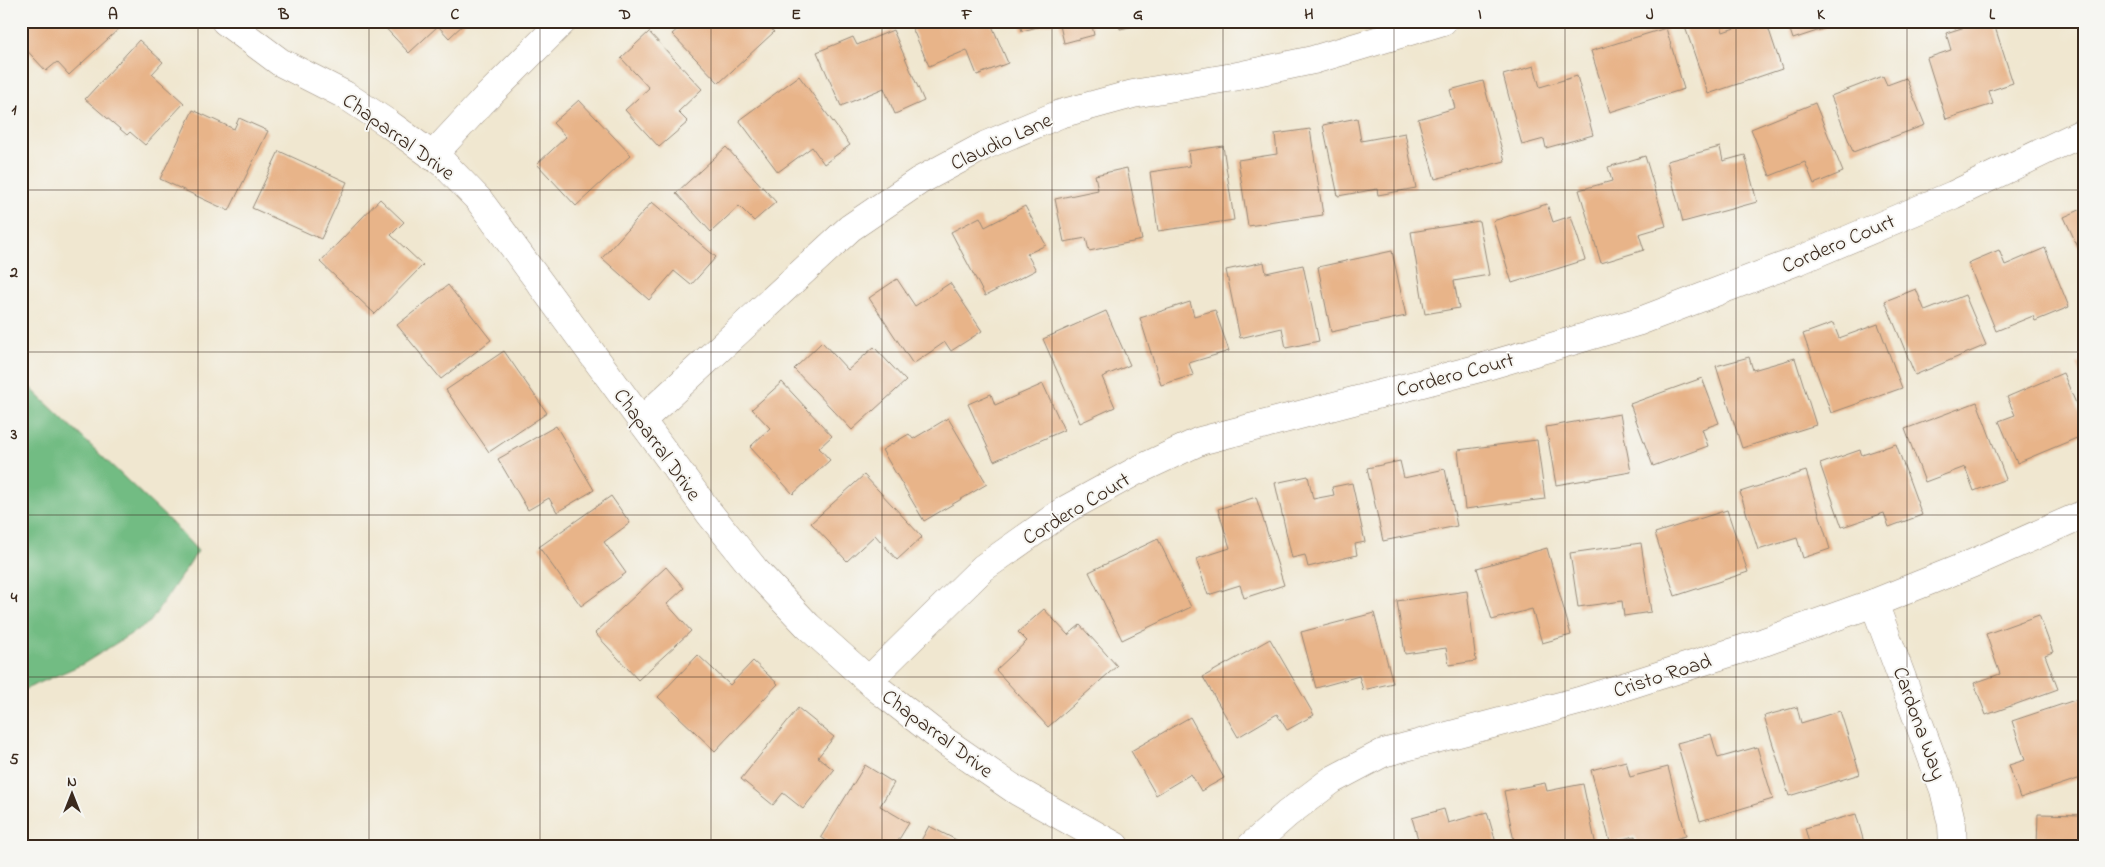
<svg xmlns="http://www.w3.org/2000/svg" width="2105" height="867" font-family="'Indie Flower',sans-serif">
<style>
.forest{fill:#72bc83;stroke:#567350}
.building{fill:#e8b489}
.lines{fill:none;stroke-linecap:round;stroke-linejoin:round}
.minor-casing{stroke:#968877;stroke-width:29}
.minor{stroke:#fff;stroke-width:28}
.grid{fill:none;stroke:#3b2a1e;stroke-width:1;stroke-opacity:0.55}
.labels{text-anchor:middle;stroke-width:4;stroke-linejoin:round;paint-order:stroke}
.street-label{font-size:21px;fill:#3b2a1e;stroke:#f6f6f2}
.neatline{fill:none;stroke:#3b2a1e;stroke-width:2}
.grid-label{font-size:16px;text-anchor:middle;font-weight:bold;fill:#3b2a1e}
</style>
<rect width="100%" height="100%" fill="#f6f6f2"/>
<filter id="ink" filterUnits="userSpaceOnUse"><feTurbulence type="fractalNoise" baseFrequency=".02" numOctaves="2"/><feDisplacementMap in="SourceGraphic" scale="10" xChannelSelector="R" yChannelSelector="G"/><feConvolveMatrix kernelMatrix="1 2 1 2 8 2 1 2 1" color-interpolation-filters="sRGB"/></filter>
<filter id="wash" filterUnits="userSpaceOnUse"><feTurbulence type="fractalNoise" baseFrequency=".0096" numOctaves="4" result="noise"/><feDisplacementMap in="SourceGraphic" scale="20" xChannelSelector="R" yChannelSelector="G"/><feGaussianBlur stdDeviation="1.12" result="paint"/><feColorMatrix in="noise" values="0 0 0 0 0 0 0 0 0 0 0 0 0 0 0 0 0 1.4 0 .05"/><feComposite in="paint" operator="in"/></filter>
<g filter="url(#wash)">
<rect width="100%" height="100%" fill="#f0e7d0"/>
<path class="forest" d="M21 379 170 521 198 551 150 622 83 664 21 691Z"/>
<g id="blocks">
<g class="building">
<path d="M25 21H117L122 26 69 75 57 62 46 71 21 44V25Z"/>
<path d="M379 21H467L449 38 438 26 409 53Z"/>
<path d="M687 21H764L774 32 719 83 672 34Z"/>
<path d="M909 21H990L1008 63 977 75 967 50 929 66Z"/>
<path d="M1019 21H1056L1057 22 1022 31Z"/>
<path d="M1059 21H1091L1094 35 1064 43Z"/>
<path d="M1119 21H1153V22L1120 29Z"/>
<path d="M1683 21H1720L1723 32 1755 21H1766L1782 69 1708 94Z"/>
<path d="M1787 21H1844V22L1793 39Z"/>
<path d="M1984 21H1993L2013 83 1989 91 1993 104 1946 119 1927 58 1951 50 1946 33Z"/>
<path d="M1666 28 1684 89 1610 112 1591 51Z"/>
<path d="M893 30 924 101 895 114 884 88 841 106 817 52 853 37 857 45Z"/>
<path d="M649 32 702 89 678 112 688 122 659 147 625 110 649 88 621 58Z"/>
<path d="M139 40 163 62 152 74 184 103 145 145 130 132 127 135 85 99Z"/>
<path d="M1534 66 1540 87 1577 76 1593 135 1546 148 1544 139 1522 145 1503 75Z"/>
<path d="M799 76 850 145 824 164 812 147 778 172 739 120Z"/>
<path d="M1883 76 1887 85 1906 78 1925 125 1853 152 1831 96Z"/>
<path d="M1483 81 1505 161 1435 179 1418 119 1455 108 1450 90Z"/>
<path d="M579 100 631 155 576 206 537 164 566 137 553 123Z"/>
<path d="M1815 103 1843 172 1814 184 1805 162 1770 176 1751 129Z"/>
<path d="M193 110 234 129 239 118 268 131 229 211 160 179Z"/>
<path d="M1357 118 1361 141 1405 133 1416 188 1378 195 1377 189 1338 196 1323 125Z"/>
<path d="M1310 129 1323 215 1248 226 1238 160 1277 154 1275 134Z"/>
<path d="M1223 146 1234 220 1158 231 1150 172 1190 166 1188 151Z"/>
<path d="M726 147 776 202 754 221 739 206 711 232 676 193Z"/>
<path d="M1720 147 1723 161 1745 155 1757 202 1683 222 1667 161Z"/>
<path d="M279 151 347 182 321 239 252 208Z"/>
<path d="M1645 156 1666 226 1639 234 1644 250 1601 263 1579 190 1612 181 1608 167Z"/>
<path d="M1127 168 1142 240 1089 251 1086 238 1064 242 1055 199 1098 190 1095 175Z"/>
<path d="M380 199 404 222 391 235 423 265 375 314 320 262Z"/>
<path d="M652 202 716 257 691 285 674 271 649 300 602 258Z"/>
<path d="M1547 204 1553 222 1571 216 1585 260 1512 283 1493 221Z"/>
<path d="M1025 206 1046 245 1027 254 1036 270 985 296 951 232 980 217 985 227Z"/>
<path d="M2084 208V260L2064 217Z"/>
<path d="M1479 221 1489 275 1454 281 1459 308 1425 314 1411 232Z"/>
<path d="M2045 248 2069 307 2035 321 2033 316 1996 331 1968 263 1999 250 2005 265Z"/>
<path d="M1392 251 1406 316 1331 332 1318 267Z"/>
<path d="M1264 262 1266 273 1303 265 1319 341 1286 348 1282 328 1240 338 1226 270Z"/>
<path d="M897 279 915 306 950 283 982 331 951 351 945 342 913 364 869 298Z"/>
<path d="M448 285 491 340 441 379 397 325Z"/>
<path d="M1916 289 1925 311 1965 295 1986 345 1915 375 1885 301Z"/>
<path d="M1190 302 1194 316 1215 310 1229 351 1189 363 1193 375 1161 385 1140 318Z"/>
<path d="M1106 311 1130 365 1102 377 1115 407 1080 423 1043 339Z"/>
<path d="M1833 323 1839 338 1878 324 1902 388 1831 413 1803 334Z"/>
<path d="M822 342 848 370 874 347 906 381 852 430 794 369Z"/>
<path d="M504 351 547 413 489 452 446 390Z"/>
<path d="M1749 357 1753 370 1795 358 1816 425 1742 448 1716 366Z"/>
<path d="M2084 361V382L2076 365Z"/>
<path d="M2063 373 2084 422V435L2017 463 1999 421 2015 415 2007 397Z"/>
<path d="M1702 378 1719 423 1702 429 1708 446 1653 466 1630 404Z"/>
<path d="M782 382 832 436 819 448 830 460 793 494 750 447 770 428 752 409Z"/>
<path d="M1043 384 1064 430 994 461 968 404 991 394 995 405Z"/>
<path d="M1977 402 2006 479 1974 491 1965 467 1925 482 1905 429Z"/>
<path d="M1620 414 1631 472 1556 485 1546 427Z"/>
<path d="M948 418 987 484 924 521 882 450 909 434 913 439Z"/>
<path d="M556 426 594 490 557 512 549 498 528 510 498 459Z"/>
<path d="M1537 440 1545 499 1465 509 1458 450Z"/>
<path d="M1896 444 1922 515 1889 527 1884 513 1842 527 1820 464 1860 450 1862 455Z"/>
<path d="M1400 461 1404 478 1445 469 1457 526 1383 541 1367 468Z"/>
<path d="M1806 471 1830 549 1803 558 1797 538 1758 550 1740 492Z"/>
<path d="M864 475 922 537 897 560 875 535 847 561 811 523Z"/>
<path d="M1308 476 1313 499 1334 495 1332 487 1352 483 1365 542 1355 544 1357 555 1308 567 1305 555 1292 558 1275 483Z"/>
<path d="M611 496 630 523 604 542 626 573 581 606 539 547Z"/>
<path d="M1256 497 1284 585 1244 598 1240 585 1208 595 1196 559 1230 548 1218 509Z"/>
<path d="M1727 510 1748 572 1675 596 1655 533Z"/>
<path d="M1158 539 1191 607 1122 640 1089 572Z"/>
<path d="M1641 543 1651 612 1624 616 1622 601 1578 607 1570 553Z"/>
<path d="M1547 548 1571 635 1542 643 1532 609 1492 620 1477 568Z"/>
<path d="M666 567 684 588 667 604 691 631 638 680 595 633Z"/>
<path d="M1467 591 1476 661 1449 665 1446 648 1405 654 1397 601Z"/>
<path d="M1044 609 1068 635 1080 625 1117 666 1048 727 996 670 1027 641 1018 632Z"/>
<path d="M1374 613 1393 683 1363 690 1359 676 1316 688 1301 632Z"/>
<path d="M2039 615 2053 652 2045 655 2058 689 1986 715 1974 683 2000 674 1986 634Z"/>
<path d="M1270 639 1314 715 1287 730 1277 714 1238 737 1203 677Z"/>
<path d="M698 655 730 685 753 661 778 684 715 751 658 697Z"/>
<path d="M2084 697V736L2079 737 2084 750V777L2020 798 2009 765 2025 760 2012 721Z"/>
<path d="M1797 707 1801 723 1840 711 1860 774 1789 796 1764 716Z"/>
<path d="M798 708 834 737 818 757 834 770 803 809 783 793 773 805 741 779Z"/>
<path d="M1190 717 1224 778 1201 791 1191 774 1156 795 1131 751Z"/>
<path d="M1711 734 1718 758 1757 747 1773 799 1700 821 1677 743Z"/>
<path d="M1626 761 1630 777 1668 767 1686 836 1646 846H1637L1635 836 1610 842 1591 770Z"/>
<path d="M865 765 894 783 880 806 909 823 895 846H834L821 837Z"/>
<path d="M1545 783 1547 791 1583 784 1596 846H1515L1504 791Z"/>
<path d="M1444 809 1448 823 1487 812 1497 846H1420L1412 818Z"/>
<path d="M1856 814 1865 846H1803L1809 843 1805 828Z"/>
<path d="M2038 814 2084 815V846H2037Z"/>
<path d="M929 826 968 846H918Z"/>
</g>
</g>
</g>
<g filter="url(#ink)">
<use href="#blocks" fill-opacity="0" stroke="#968877" stroke-width="1"/>
<g class="lines">
<defs>
<g id="minor">
<path d="M225 21 280 62 345 95 389 124 444 164 479 200 710 514 755 570 808 626 878 689 946 742 1017 791 1115 846"/>
<path d="M432 156 483 101 563 21"/>
<path d="M641 421 850 228 919 181 986 145 1060 114 1133 94 1233 77 1313 60 1443 21"/>
<path d="M1874 603 1944 790 1952 825 1953 846"/>
<path d="M869 680 983 568 1065 510 1136 471 1200 441 1480 368 1640 321 1800 260 1953 195 2084 132"/>
<path d="M1251 846 1287 814 1332 780 1383 753 1579 701 1764 642 1874 603 1971 564 2084 514"/>
</g>
</defs>
<use href="#minor" class="minor-casing"/>
<use href="#minor" class="minor"/>
</g>
</g>
<path class="grid" d="M198 21V846M369 21V846M540 21V846M711 21V846M882 21V846M1052 21V846M1223 21V846M1394 21V846M1565 21V846M1736 21V846M1907 21V846M21 190H2084M21 352H2084M21 515H2084M21 677H2084"/>
<g class="labels">
<g class="street-label">
<text transform="translate(399 136) rotate(36)" y="7">Chaparral Drive</text>
<text transform="translate(1001 141) rotate(-25)" y="7">Claudio Lane</text>
<text transform="translate(1838 243) rotate(-23)" y="7">Cordero Court</text>
<text transform="translate(1455 374) rotate(-15)" y="7">Cordero Court</text>
<text transform="translate(658 444) rotate(54)" y="7">Chaparral Drive</text>
<text transform="translate(1076 508) rotate(-31)" y="7">Cordero Court</text>
<text transform="translate(1662 675) rotate(-18)" y="7">Cristo Road</text>
<text transform="translate(1920 723) rotate(70)" y="7">Cardona Way</text>
<text transform="translate(938 733) rotate(37)" y="7">Chaparral Drive</text>
</g>
</g>
<rect width="2105" height="867" fill="none" stroke="#f6f6f2" stroke-width="55"/>
<g transform="translate(72 794)" stroke="#f6f6f2" stroke-width="4" paint-order="stroke">
<path d="M0-4L9 19L0 12L-9 19Z" fill="#3b2a1e"/>
<text y="-8" font-size="14" font-weight="bold" text-anchor="middle" fill="#3b2a1e">N</text>
</g>
<rect x="28" y="28" width="2050" height="812" class="neatline"/>
<g class="grid-label">
<text x="113" y="19">A</text>
<text x="284" y="19">B</text>
<text x="455" y="19">C</text>
<text x="625" y="19">D</text>
<text x="796" y="19">E</text>
<text x="967" y="19">F</text>
<text x="1138" y="19">G</text>
<text x="1309" y="19">H</text>
<text x="1480" y="19">I</text>
<text x="1650" y="19">J</text>
<text x="1821" y="19">K</text>
<text x="1992" y="19">L</text>
<text x="14" y="114">1</text>
<text x="14" y="277">2</text>
<text x="14" y="439">3</text>
<text x="14" y="602">4</text>
<text x="14" y="764">5</text>
</g>
</svg>
